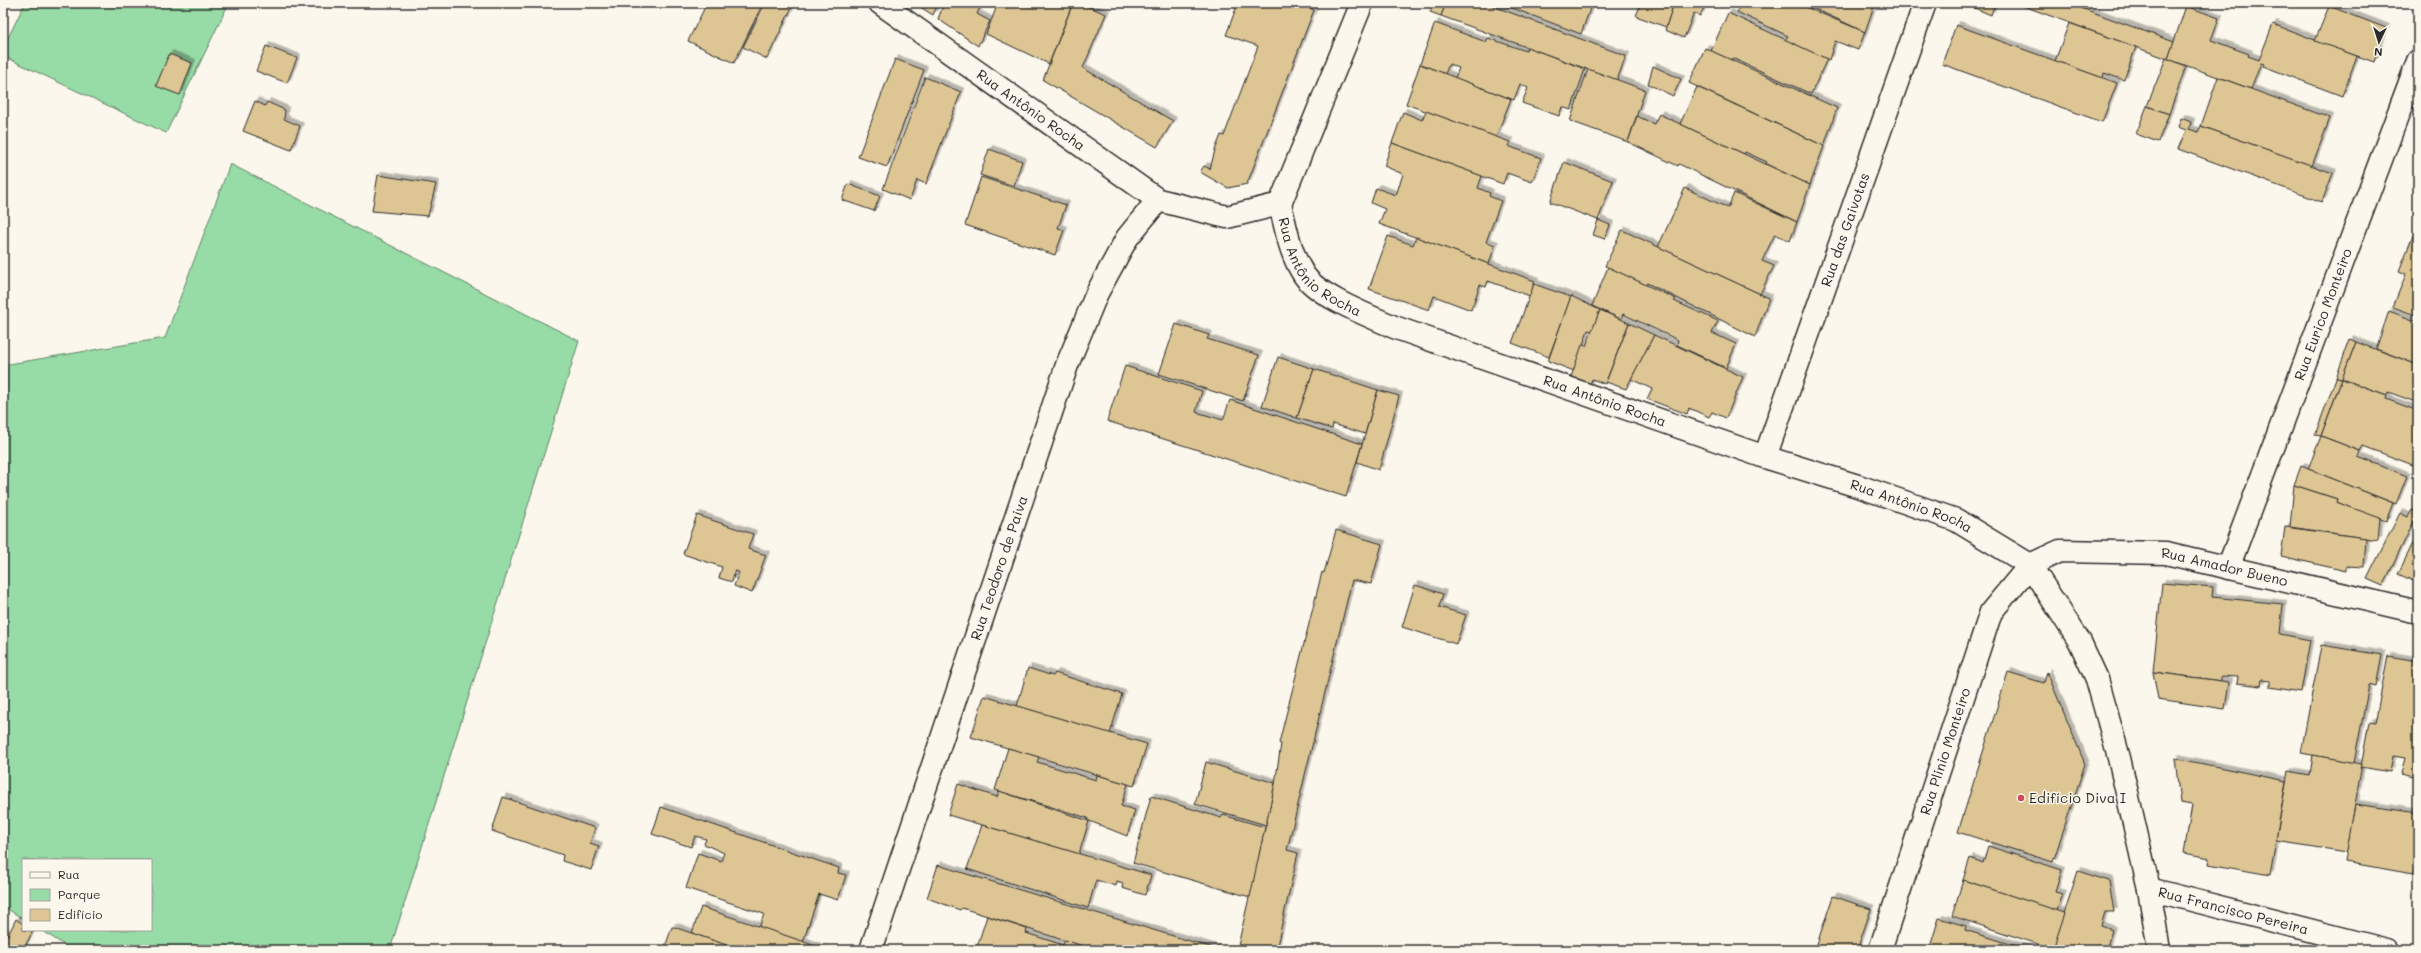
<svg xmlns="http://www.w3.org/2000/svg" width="2421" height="953" font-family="Mali,sans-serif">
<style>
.green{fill:#97dba6;stroke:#618368}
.building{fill:#ddc594;stroke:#2b2b2b;filter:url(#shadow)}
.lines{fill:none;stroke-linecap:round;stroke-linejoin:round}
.minor-casing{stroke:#2b2b2b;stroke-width:25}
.minor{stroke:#fbf7ec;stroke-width:22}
.poi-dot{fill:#d1495b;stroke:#fbf7ec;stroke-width:1.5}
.labels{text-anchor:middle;stroke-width:3;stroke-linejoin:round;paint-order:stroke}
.street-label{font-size:14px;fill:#2b2b2b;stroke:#fbf7ec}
.poi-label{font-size:14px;fill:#2b2b2b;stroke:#fbf7ec;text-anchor:start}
</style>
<defs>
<filter id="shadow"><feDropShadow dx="3.5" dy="-3.5" stdDeviation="0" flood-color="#0004"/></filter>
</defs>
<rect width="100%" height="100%" fill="#fbf7ec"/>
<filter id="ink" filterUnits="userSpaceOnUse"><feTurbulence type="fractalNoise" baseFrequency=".025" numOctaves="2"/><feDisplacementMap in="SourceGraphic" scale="8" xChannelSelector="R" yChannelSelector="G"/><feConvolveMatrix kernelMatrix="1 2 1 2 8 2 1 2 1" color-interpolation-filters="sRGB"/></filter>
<g filter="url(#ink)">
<g class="green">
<path d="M25 3H229L166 133 3 56V48Z"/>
<path d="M230 164 579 341 390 950H72L41 930H151V860H23V919L3 906V365L165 338Z"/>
</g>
<g class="building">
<path d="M707 3 716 6 717 3H763L734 63 688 41Z"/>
<path d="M765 3H794L767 59 743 47Z"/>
<path d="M914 3H938L933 15Z"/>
<path d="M944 3H982L977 14 990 21 978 46 938 19Z"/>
<path d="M998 3 1072 5 1049 64 986 34Z"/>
<path d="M1073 3H1080L1106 14 1083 68 1173 121 1157 147 1043 80Z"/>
<path d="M1238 3H1295L1314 10 1247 184 1228 188 1200 172 1204 166 1210 169 1215 150 1221 135 1224 136 1258 46 1226 35Z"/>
<path d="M1434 3H1446L1441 16 1430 12Z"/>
<path d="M1446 3H1485L1626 56 1617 80 1441 16Z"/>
<path d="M1499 3H1592L1581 34Z"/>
<path d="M1641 3H1674L1666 27 1636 16Z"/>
<path d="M1674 3H1706L1700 16 1694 13 1684 38 1665 30Z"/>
<path d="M1741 3H1796L1865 32 1858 50 1835 41 1829 60 1785 40 1788 36 1737 12Z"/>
<path d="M1802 3H1875L1865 32Z"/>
<path d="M1973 3H1995L1991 15 1972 7Z"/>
<path d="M2068 3 2174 42 2168 59 2018 4Z"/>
<path d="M2068 3H2089L2086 10Z"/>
<path d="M2186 6 2219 18 2211 40 2249 54 2248 56 2259 60 2273 24 2357 56 2342 96 2263 66 2264 64 2261 63 2251 89 2168 59Z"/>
<path d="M2329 6 2386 28 2374 62 2315 41Z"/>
<path d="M1728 13 1827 59 1811 94 1732 58 1731 60 1711 51Z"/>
<path d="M1435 23 1486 42 1488 38 1526 51 1527 47 1585 69 1571 110 1562 107 1559 116 1522 103 1528 88 1520 84 1514 100 1455 78 1459 68 1449 64 1445 74 1420 64Z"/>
<path d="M2069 23 2136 47 2124 80 2104 73 2103 78 2055 61Z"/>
<path d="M1956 25 2117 83 2102 122 1942 64Z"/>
<path d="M266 46 297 58 287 83 256 71Z"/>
<path d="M1705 48 1837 108 1824 146 1689 83Z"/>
<path d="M169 54 192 63 180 95 156 86Z"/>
<path d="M2166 58 2186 66 2169 114 2147 106Z"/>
<path d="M895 59 924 70 887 167 858 157Z"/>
<path d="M1420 64 1511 99 1496 137 1406 104Z"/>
<path d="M1653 66 1681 79 1673 96 1648 84Z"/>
<path d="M1588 69 1645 90 1628 142 1570 121Z"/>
<path d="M925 77 961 92 926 184 917 180 910 200 883 189Z"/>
<path d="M2218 77 2330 118 2312 166 2201 126Z"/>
<path d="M1697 87 1824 146 1810 185 1766 164 1767 162 1745 152 1744 154 1680 124Z"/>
<path d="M255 101 265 106 267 102 285 110 284 119 300 126 291 150 243 131Z"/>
<path d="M2147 106 2169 114 2158 142 2136 134Z"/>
<path d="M1426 111 1510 142 1508 146 1541 158 1532 182 1507 173 1503 184 1392 143 1403 112 1422 120Z"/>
<path d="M1659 114 1810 185 1797 222 1679 164 1678 166 1628 142 1637 116 1654 124Z"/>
<path d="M2181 118 2191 122 2189 129 2198 132 2201 126 2333 173 2322 202 2178 149 2186 130 2178 127Z"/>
<path d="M1392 143 1482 176 1478 188 1490 193 1489 196 1501 201 1486 242 1495 245 1489 264 1379 224 1385 209 1371 203 1376 188 1396 195 1403 174 1384 166Z"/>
<path d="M989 149 1022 161 1014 186 980 175Z"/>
<path d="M1564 162 1613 181 1598 220 1550 202Z"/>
<path d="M378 175 436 184 428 216 372 211Z"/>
<path d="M981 177 1066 205 1058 228 1064 230 1055 255 965 225Z"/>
<path d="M848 184 880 196 874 211 842 200Z"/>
<path d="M1685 188 1728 208 1734 193 1797 222 1790 241 1775 234 1762 261 1774 266 1760 294 1658 247Z"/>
<path d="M1598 220 1610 225 1605 239 1593 235Z"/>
<path d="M1622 230 1769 298 1755 337 1647 283 1646 285 1605 266Z"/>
<path d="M2414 233 2418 234V316L2393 307 2406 274 2399 271Z"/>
<path d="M1388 236 1413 245 1416 237 1535 281 1530 296 1488 281 1486 287 1480 285 1471 310 1434 296 1429 310 1369 289Z"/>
<path d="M1608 267 1676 299 1674 301 1718 321 1712 333 1736 344 1726 368 1677 345 1678 340 1623 314 1621 319 1592 306Z"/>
<path d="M1534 284 1571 297 1549 357 1512 343Z"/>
<path d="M1571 296 1600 310 1592 331 1588 330 1574 371 1548 361Z"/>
<path d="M1600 310 1629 323 1605 384 1592 379 1590 385 1571 377 1582 345 1586 346Z"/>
<path d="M2389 311 2418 322V365L2376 349Z"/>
<path d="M1629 323 1654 335 1626 389 1606 382Z"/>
<path d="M1176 324 1209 335 1207 339 1259 355 1243 401 1159 374Z"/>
<path d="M1654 335 1743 377 1726 418 1712 412 1709 417 1689 408 1687 414 1647 399 1652 389 1631 379Z"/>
<path d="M2350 339 2356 342 2342 379 2336 378Z"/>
<path d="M2356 342 2418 365V403L2388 392 2387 395 2342 379Z"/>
<path d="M1278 357 1314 369 1297 418 1262 406Z"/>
<path d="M1125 366 1202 391 1196 412 1223 420 1230 400 1362 444 1346 497 1107 421Z"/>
<path d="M1314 369 1378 390 1365 434 1333 424 1332 429 1297 418Z"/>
<path d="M2336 378 2342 379 2321 436 2315 435Z"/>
<path d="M2342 379 2387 395 2386 399 2418 411V467L2363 446 2360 451 2321 436Z"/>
<path d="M1378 390 1399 396 1379 470 1357 462Z"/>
<path d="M2321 436 2360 451 2358 457 2407 476 2396 504 2308 469Z"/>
<path d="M2301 466 2393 503 2386 521 2336 502 2337 499 2294 485Z"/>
<path d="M2294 485 2337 499 2336 502 2380 518 2378 540 2290 527Z"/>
<path d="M2412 510 2418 513 2383 586 2367 579 2400 513 2408 517Z"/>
<path d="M697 515 753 534 748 549 766 555 752 593 734 586 739 572 735 571 732 582 719 578 722 567 683 554Z"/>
<path d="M2285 527 2366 538 2364 567 2346 566V571L2281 556Z"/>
<path d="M1336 530 1382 544 1371 584 1352 580 1287 850 1298 853 1276 950H1237L1275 784 1281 744 1279 743 1322 572 1324 573Z"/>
<path d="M2417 535H2418V583L2398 574Z"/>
<path d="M2162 583 2213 587 2212 597 2283 604 2280 634 2310 640 2301 692 2270 687V680L2262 679 2261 686 2237 683 2238 677 2221 676V681L2153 672Z"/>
<path d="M1415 585 1443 594 1439 607 1466 615 1456 644 1402 627Z"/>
<path d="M2321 645 2382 655 2376 687 2369 685 2354 763 2301 753Z"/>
<path d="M2388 656 2418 661V778L2401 774 2405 758 2393 756 2390 772 2361 767 2369 722 2375 723Z"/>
<path d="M1028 668 1053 676 1055 673 1122 694 1110 734 1017 706Z"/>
<path d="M2008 672 2044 683 2047 672 2085 764 2053 862 1958 832Z"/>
<path d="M2153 672 2229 682 2225 709 2158 699Z"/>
<path d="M984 696 1147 744 1134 786 971 737Z"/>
<path d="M1008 748 1039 757 1037 762 1096 780 1097 775 1128 784 1121 806 1135 810 1127 836 1087 820 1088 818 995 790Z"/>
<path d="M2313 755 2362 764 2347 852 2276 841 2288 771 2310 775Z"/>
<path d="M2175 758 2286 781 2270 875 2209 864 2210 858 2184 853 2192 805 2180 803Z"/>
<path d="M1206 762 1275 783 1266 825 1195 804Z"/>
<path d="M958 784 997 797 999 791 1089 821 1079 854 948 815Z"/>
<path d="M1151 796 1221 818 1223 815 1265 827 1250 897 1133 863Z"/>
<path d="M503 797 595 828 590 843 599 846 591 870 562 861 563 855 492 831Z"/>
<path d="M2355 804 2418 813V857L2416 856 2413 874 2345 862Z"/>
<path d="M661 807 839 868 838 873 846 875 838 900 819 894 803 942 759 928 764 914 686 888 698 853 721 861 724 853 704 844 706 839 695 836 691 847 652 834Z"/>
<path d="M982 825 1151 875 1145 895 1122 888 1123 883 1117 881 1116 886 1096 880 1088 908 967 869Z"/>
<path d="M1988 846 2062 870 2055 892 2063 894 2057 911 1963 880 1970 858 1983 863Z"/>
<path d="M938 865 970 875 1220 950H1095L962 908 960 910 927 898Z"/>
<path d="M2078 871 2109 881 2114 912H2105L2101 926 2112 930 2106 950H2052Z"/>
<path d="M1963 880 2065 913 2053 949 1952 916Z"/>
<path d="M1833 896 1871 909 1857 950H1815Z"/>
<path d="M701 907 802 941 822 949 741 950 697 935 692 933Z"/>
<path d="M987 916 1027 929 1026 933 1063 945 1065 940 1095 950H976Z"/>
<path d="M1939 918 1966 926 1965 930 2030 950H1929Z"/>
<path d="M16 919 23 924V930L33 931 23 950H3V932L8 935Z"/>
<path d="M672 927H674L741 950H664Z"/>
</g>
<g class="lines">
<defs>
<g id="minor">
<path id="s1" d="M880 3 1158 200 1227 217 1280 204C1286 228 1290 254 1304 275 1319 297 1370 316 1394 327L1765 457 1861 487 1956 520 2030 565 2080 642 2097 679 2119 758 2149 889 2159 950"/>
<path d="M1280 204 1362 3"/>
<path id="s2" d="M1765 457 1925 3"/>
<path id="s3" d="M2228 568 2418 61"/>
<path id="s4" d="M2149 889 2387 950"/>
<path id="s5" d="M871 950 1067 365 1097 293 1127 238 1158 200"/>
<path id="s6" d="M1880 950 1991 612 2030 565 2060 551 2166 553 2418 612"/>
</g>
</defs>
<use href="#minor" class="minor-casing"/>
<use href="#minor" class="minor"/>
</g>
</g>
<circle class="poi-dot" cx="2021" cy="798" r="4"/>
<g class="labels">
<g class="street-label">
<text dy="5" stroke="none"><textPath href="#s1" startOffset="185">Rua Antônio Rocha</textPath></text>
<text dy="5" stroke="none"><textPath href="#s2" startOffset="241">Rua das Gaivotas</textPath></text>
<text dy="5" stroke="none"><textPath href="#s1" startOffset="545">Rua Antônio Rocha</textPath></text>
<text dy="5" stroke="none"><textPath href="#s3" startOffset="271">Rua Eurico Monteiro</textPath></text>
<text dy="5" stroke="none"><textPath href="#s1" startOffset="870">Rua Antônio Rocha</textPath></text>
<text dy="5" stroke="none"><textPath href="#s1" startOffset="1194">Rua Antônio Rocha</textPath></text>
<text dy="5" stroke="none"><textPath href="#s5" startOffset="403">Rua Teodoro de Paiva</textPath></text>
<text dy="5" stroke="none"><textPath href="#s6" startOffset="616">Rua Amador Bueno</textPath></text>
<text dy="5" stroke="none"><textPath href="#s6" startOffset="209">Rua Plinio Monteiro</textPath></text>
<text dy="5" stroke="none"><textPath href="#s4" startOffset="87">Rua Francisco Pereira</textPath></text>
</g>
<g class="poi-label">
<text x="2029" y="803">Edifício Diva I</text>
</g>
</g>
<rect width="2421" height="953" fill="none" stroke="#fbf7ec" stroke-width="16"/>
<rect x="8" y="8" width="2405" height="937" fill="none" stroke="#2b2b2b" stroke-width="1.5" filter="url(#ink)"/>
<rect x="22" y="859" width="130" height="72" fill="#fbf7ec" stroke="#a8a59f"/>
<rect x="30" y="872" width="20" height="6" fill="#fbf7ec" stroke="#a8a59f"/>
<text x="58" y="879" font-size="12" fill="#2b2b2b">Rua</text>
<rect x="30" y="889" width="20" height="12" fill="#97dba6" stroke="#a8a59f"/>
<text x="58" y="899" font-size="12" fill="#2b2b2b">Parque</text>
<rect x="30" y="909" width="20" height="12" fill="#ddc594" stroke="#a8a59f"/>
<text x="58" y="919" font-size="12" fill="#2b2b2b">Edifício</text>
<g transform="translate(2379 42) rotate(184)" stroke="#fbf7ec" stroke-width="3" paint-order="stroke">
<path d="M0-3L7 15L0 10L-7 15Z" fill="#2b2b2b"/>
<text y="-6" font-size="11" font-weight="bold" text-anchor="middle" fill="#2b2b2b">N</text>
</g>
</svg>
